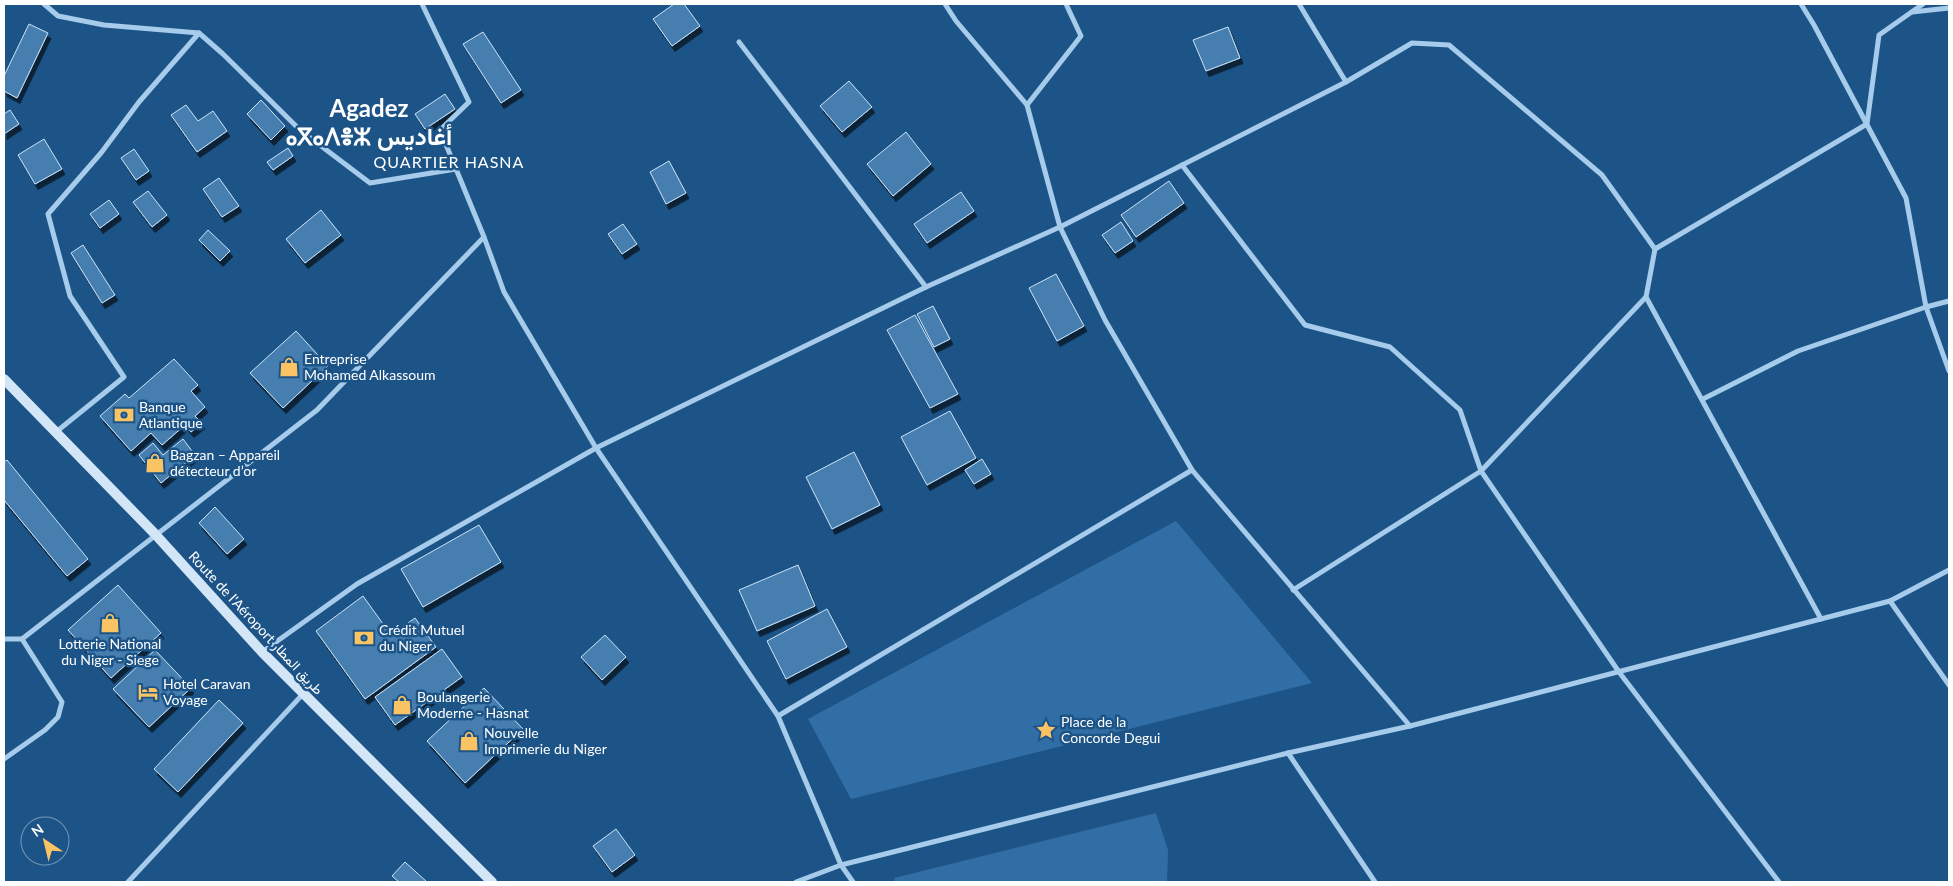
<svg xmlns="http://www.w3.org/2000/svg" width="1953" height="886" font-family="Lato,Vazirmatn,'Noto Sans Tifinagh',sans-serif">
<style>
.green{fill:#316ea5}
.building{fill:#467eb0;stroke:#cbe3f8;filter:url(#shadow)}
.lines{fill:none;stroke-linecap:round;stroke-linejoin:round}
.street{stroke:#a6cbeb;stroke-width:5}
.secondary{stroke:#d2e6f8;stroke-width:10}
.labels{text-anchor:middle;stroke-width:5;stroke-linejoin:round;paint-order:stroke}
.poi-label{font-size:14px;fill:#fff;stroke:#1d5487;text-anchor:start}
.street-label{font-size:14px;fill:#fff;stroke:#1d5487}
.quarter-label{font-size:16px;letter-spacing:1px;fill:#fff;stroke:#1d5487}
.town-label{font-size:24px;font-weight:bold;fill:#fff;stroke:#1d5487}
</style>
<defs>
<filter id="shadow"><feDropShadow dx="3" dy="5.5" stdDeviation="0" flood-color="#0009"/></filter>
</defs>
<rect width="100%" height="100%" fill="#1d5487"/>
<g class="green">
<path d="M1176 521 1312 683 851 799 808 719Z"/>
<path d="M1156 813 1168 850 1167 882H895L894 878Z"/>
</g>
<g class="building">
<path d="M674 4H684L700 26 672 46 653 19Z"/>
<path d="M29 24 48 33 17 98 4 91V76Z"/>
<path d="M1228 27 1240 58 1206 71 1193 40Z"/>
<path d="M483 32 521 90 501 103 463 44Z"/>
<path d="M849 81 872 107 842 132 820 106Z"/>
<path d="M445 94 455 109 425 129 415 114Z"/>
<path d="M261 100 285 126 271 140 247 114Z"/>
<path d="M186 105 198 121 213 111 227 131 197 152 171 115Z"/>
<path d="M10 110 19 124 4 134V114Z"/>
<path d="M906 132 931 164 893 196 867 164Z"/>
<path d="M44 139 62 169 35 184 18 155Z"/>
<path d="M288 148 293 156 273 170 267 162Z"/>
<path d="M134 149 149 171 136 180 121 158Z"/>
<path d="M669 161 686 193 666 204 650 172Z"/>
<path d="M219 178 239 206 222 217 203 189Z"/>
<path d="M1169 181 1184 203 1136 237 1121 215Z"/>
<path d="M148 191 167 215 152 227 133 202Z"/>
<path d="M961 192 974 211 927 243 914 224Z"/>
<path d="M109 200 119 214 100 228 90 214Z"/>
<path d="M321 210 341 235 305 263 286 239Z"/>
<path d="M1121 222 1133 241 1115 253 1102 235Z"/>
<path d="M623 224 637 244 622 254 608 234Z"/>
<path d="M208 230 230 251 220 261 199 240Z"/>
<path d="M83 245 115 295 102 303 71 253Z"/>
<path d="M1056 274 1084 326 1057 341 1029 288Z"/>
<path d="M933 306 950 339 934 347 917 314Z"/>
<path d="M915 315 958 394 930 408 887 330Z"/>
<path d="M296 331 328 366 283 408 250 373Z"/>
<path d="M174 359 198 385 191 391 205 407 195 416 202 423 191 432 185 425 162 445 151 433 131 451 100 416 125 394 129 398Z"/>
<path d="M950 411 976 458 927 485 901 437Z"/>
<path d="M183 439 195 455 161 483 139 455 153 443 163 455Z"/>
<path d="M854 452 880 505 832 529 806 477Z"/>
<path d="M982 459 991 474 974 484 965 470Z"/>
<path d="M7 460 88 559 67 576 4 500V462Z"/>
<path d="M215 507 244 539 227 554 199 523Z"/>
<path d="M479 525 501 562 423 607 401 569Z"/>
<path d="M798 565 815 606 757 631 739 590Z"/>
<path d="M118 585 161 633 111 678 68 630Z"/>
<path d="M363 596 391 635 415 618 436 647 365 699 316 631Z"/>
<path d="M827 609 847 647 786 679 767 641Z"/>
<path d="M605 635 626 657 602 680 581 657Z"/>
<path d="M442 649 462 677 395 725 375 697Z"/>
<path d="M155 650 191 688 149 727 113 689Z"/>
<path d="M484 688 523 729 465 783 427 741Z"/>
<path d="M219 700 243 723 178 792 154 769Z"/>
<path d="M616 829 635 855 612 872 593 846Z"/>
<path d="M405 862 427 882H399L392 876Z"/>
</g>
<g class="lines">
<g class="street">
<path d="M44 4 58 16 104 25 199 33 223 54 300 130 370 183 456 169"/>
<path d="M945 4 956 21 1027 105 1060 227 1105 320 1192 470 1410 726"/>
<path d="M1299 4 1346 82 1412 43 1449 45 1602 175 1655 249"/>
<path d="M1801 4 1814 25 1906 198 1926 307 1949 371"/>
<path d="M1912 12 1949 8"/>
<path d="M739 42 926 287"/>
<path d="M1027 105 1081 36 1066 4"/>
<path d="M1182 165 1305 325 1390 347 1460 410 1481 471 1619 672 1779 882"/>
<path d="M484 237 504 292 596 448 778 716 841 865 853 882"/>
<path d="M1703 399 1798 351 1926 307 1949 301"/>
<path d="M56 432 124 377 70 296 48 214 101 153 139 102 199 33"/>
<path d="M1293 590 1481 471 1646 297"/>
<path d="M1890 601 1949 685"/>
<path d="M1821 619 1646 297 1655 249 1867 124 1879 35 1923 4"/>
<path d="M4 639H22"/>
<path d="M262 652 357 584 596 448 926 287 1060 227 1346 82"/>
<path d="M778 716 1192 470"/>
<path d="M1288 753 1375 882"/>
<path d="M4 759 45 730 58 717 62 702 22 639 317 410 484 237 440 130 469 102 422 4"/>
<path d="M128 882 303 694"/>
<path d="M796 882 841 865 1288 753 1410 726 1890 601 1949 570"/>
</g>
<path class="secondary" d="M4 379 155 534 262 652 492 882"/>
</g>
<defs>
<symbol id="shop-bare" viewBox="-9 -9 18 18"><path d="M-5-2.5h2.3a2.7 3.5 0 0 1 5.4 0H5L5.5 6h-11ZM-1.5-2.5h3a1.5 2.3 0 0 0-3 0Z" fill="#fac465" stroke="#1d5487" stroke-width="2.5" paint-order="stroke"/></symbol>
<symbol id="bank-bare" viewBox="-9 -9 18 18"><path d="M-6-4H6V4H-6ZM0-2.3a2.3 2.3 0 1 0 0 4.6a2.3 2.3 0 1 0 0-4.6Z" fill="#fac465" stroke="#1d5487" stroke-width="2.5" paint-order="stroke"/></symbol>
<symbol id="hotel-bare" viewBox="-9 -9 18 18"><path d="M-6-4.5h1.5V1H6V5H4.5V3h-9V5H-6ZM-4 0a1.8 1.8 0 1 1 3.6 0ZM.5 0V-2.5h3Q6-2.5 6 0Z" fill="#fac465" stroke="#1d5487" stroke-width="2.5" paint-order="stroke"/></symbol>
<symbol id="sight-bare" viewBox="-9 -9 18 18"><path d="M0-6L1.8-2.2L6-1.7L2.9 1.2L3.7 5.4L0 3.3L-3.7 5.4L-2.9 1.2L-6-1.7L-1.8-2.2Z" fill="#fac465" stroke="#1d5487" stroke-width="2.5" paint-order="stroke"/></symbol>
</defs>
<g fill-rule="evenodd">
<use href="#shop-bare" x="275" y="353" width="28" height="28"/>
<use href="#bank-bare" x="110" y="401" width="28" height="28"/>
<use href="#shop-bare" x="141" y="449" width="28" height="28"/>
<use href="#shop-bare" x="96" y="609" width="28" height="28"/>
<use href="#bank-bare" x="350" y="624" width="28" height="28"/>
<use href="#hotel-bare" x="134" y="678" width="28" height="28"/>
<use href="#shop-bare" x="388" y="691" width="28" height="28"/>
<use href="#sight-bare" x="1032" y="716" width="28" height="28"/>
<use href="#shop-bare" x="455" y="727" width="28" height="28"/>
</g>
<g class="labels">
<g class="poi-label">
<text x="304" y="364">Entreprise<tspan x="304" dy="16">Mohamed Alkassoum</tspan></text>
<text x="139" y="412">Banque<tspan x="139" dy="16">Atlantique</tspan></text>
<text x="170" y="460">Bagzan – Appareil<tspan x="170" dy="16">détecteur d’or</tspan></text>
<text x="379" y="635">Crédit Mutuel<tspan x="379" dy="16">du Niger</tspan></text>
<text x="110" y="649" text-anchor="middle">Lotterie National<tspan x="110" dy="16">du Niger - Siege</tspan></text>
<text x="163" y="689">Hotel Caravan<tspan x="163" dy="16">Voyage</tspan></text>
<text x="417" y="702">Boulangerie<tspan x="417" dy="16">Moderne - Hasnat</tspan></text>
<text x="1061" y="727">Place de la<tspan x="1061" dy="16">Concorde Degui</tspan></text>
<text x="484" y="738">Nouvelle<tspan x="484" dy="16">Imprimerie du Niger</tspan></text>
</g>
<g class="street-label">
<text transform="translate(256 623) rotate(47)" y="5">Route de l'Aéroport طريق المطار</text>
</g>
<g class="quarter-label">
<text x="449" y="168">QUARTIER HASNA</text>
</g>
<g class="town-label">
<text x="369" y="117">Agadez<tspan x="369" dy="28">ⴰⴳⴰⴷⴻⵣ أغاديس</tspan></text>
</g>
</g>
<rect width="1953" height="886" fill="none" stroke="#ffffff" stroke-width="10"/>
<g transform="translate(45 841) rotate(325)"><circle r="24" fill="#1d5487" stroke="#7798b7"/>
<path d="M0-4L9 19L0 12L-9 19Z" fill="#fac465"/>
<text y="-8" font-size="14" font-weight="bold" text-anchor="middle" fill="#ffffff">N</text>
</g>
</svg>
